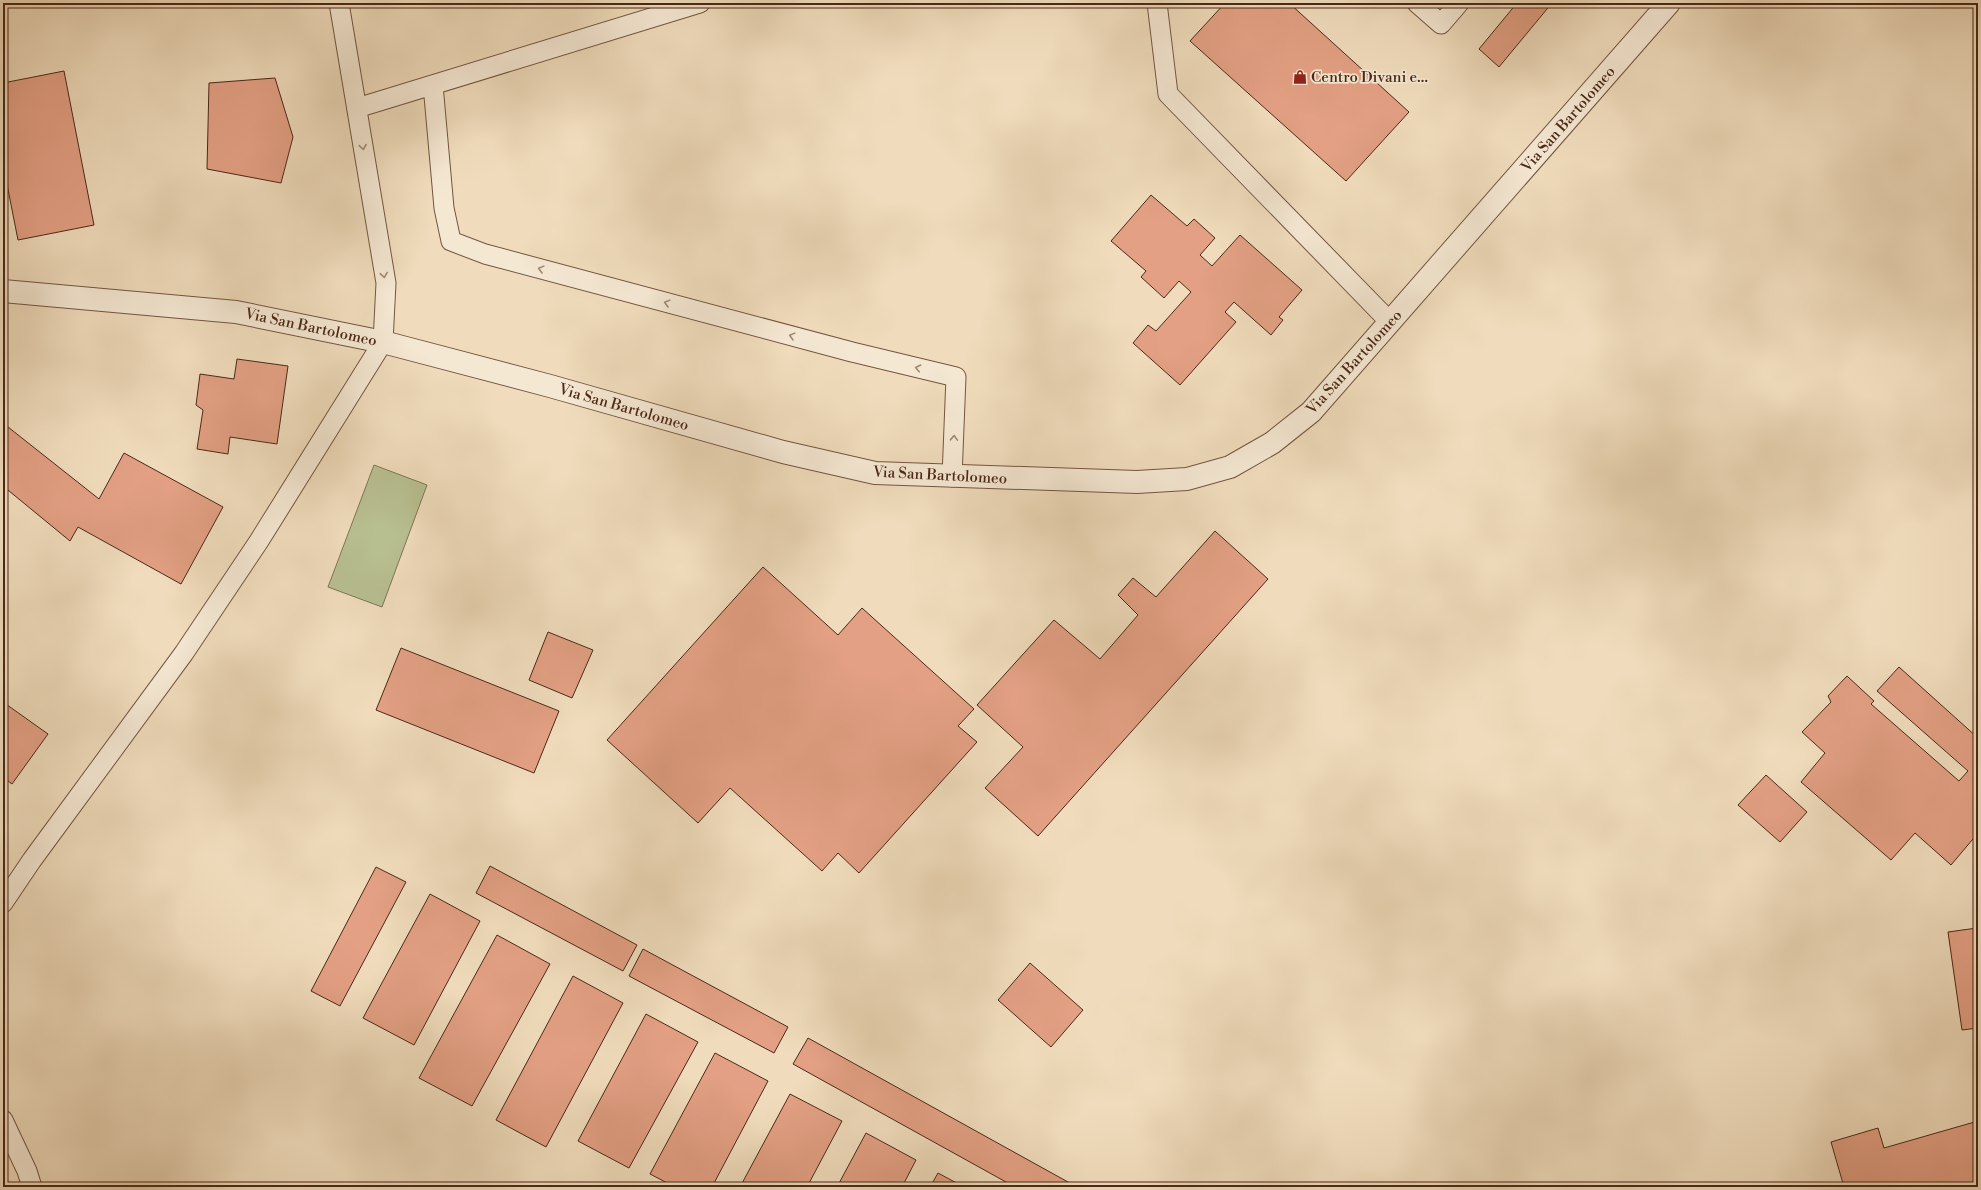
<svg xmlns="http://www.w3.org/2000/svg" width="1981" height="1190" font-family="'Libre Bodoni',serif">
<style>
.pitch{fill:#b8c092;stroke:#827454}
.building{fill:#e3a084;stroke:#4b2817}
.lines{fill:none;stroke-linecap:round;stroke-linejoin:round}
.service-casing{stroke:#745540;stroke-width:21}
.minor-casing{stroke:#745540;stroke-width:24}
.service{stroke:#f5e8d3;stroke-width:19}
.minor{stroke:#f5e8d3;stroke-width:22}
.oneway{stroke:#a08875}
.labels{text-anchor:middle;stroke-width:3.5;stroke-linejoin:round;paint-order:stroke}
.poi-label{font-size:15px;fill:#4b2817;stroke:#f5e8d3;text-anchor:start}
.street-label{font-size:15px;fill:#4b2817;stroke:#f5e8d3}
</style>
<rect width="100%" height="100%" fill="#f0dcbc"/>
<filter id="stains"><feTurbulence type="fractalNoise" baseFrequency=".005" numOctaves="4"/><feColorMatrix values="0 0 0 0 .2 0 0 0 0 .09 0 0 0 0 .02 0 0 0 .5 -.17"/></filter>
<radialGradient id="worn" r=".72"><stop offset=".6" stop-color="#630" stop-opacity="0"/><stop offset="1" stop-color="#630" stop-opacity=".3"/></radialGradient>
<path class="pitch" d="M374 465 427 485 382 607 328 587Z"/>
<g class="building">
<path d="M1225 3H1289L1409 112 1346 181 1190 41Z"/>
<path d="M1517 3H1552L1499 67 1479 49Z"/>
<path d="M64 71 94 225 18 240 3 164V83Z"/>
<path d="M275 78 293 137 281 183 207 169 209 83Z"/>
<path d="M1151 195 1187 226 1194 219 1215 238 1200 255 1212 266 1240 235 1302 290 1279 317 1283 320 1271 335 1234 302 1225 312 1236 322 1180 385 1133 343 1148 325 1156 331 1191 292 1179 281 1164 298 1141 277 1146 271 1111 241Z"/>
<path d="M237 359 288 366 277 444 230 437 228 454 197 449 203 410 196 405 200 374 234 379Z"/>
<path d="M3 423 99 499 124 453 223 507 181 584 78 527 70 541 3 486Z"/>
<path d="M1215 531 1268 579 1038 836 985 788 1023 747 977 705 1054 620 1100 659 1138 615 1118 595 1133 578 1156 597Z"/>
<path d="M763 567 838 635 862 608 974 709 958 726 977 742 859 873 838 853 822 871 730 788 698 823 607 740Z"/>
<path d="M548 632 593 650 572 698 529 680Z"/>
<path d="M401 648 559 711 534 773 376 710Z"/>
<path d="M1899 667 1978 738V833L1951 865 1915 833 1891 860 1801 782 1825 753 1802 732 1831 702 1828 696 1847 676 1874 701 1871 704 1959 781 1968 771 1877 691Z"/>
<path d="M3 702 48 734 12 784 3 777Z"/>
<path d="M1766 775 1807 812 1780 842 1738 805Z"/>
<path d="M490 866 637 945 623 971 476 893Z"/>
<path d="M376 867 406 882 340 1006 311 991Z"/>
<path d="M430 894 480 921 414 1045 363 1018Z"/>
<path d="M1978 923V1028L1962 1030 1948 932 1977 928 1976 924Z"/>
<path d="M497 935 550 964 472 1106 419 1078Z"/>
<path d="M643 949 788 1027 774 1053 629 976Z"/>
<path d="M1030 963 1083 1010 1051 1047 998 1000Z"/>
<path d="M573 976 623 1003 546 1147 496 1120Z"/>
<path d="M646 1014 698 1042 629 1168 578 1141Z"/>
<path d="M808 1038 1077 1187H1015L793 1064Z"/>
<path d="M715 1053 768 1081 712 1187H675L650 1174Z"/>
<path d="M790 1094 842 1121 807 1187H740Z"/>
<path d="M1978 1121V1187H1844L1831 1142 1878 1128 1884 1148Z"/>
<path d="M866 1133 916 1160 902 1187H837Z"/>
<path d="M938 1173 964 1187H930Z"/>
</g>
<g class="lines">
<defs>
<g id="service">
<path d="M1157 3 1168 94 1390 322"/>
<path d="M1417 3 1441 24 1459 3"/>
<path d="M433 85 444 208 451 241 485 254 852 352 956 377 952 477"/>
<path d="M357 108 700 3"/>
<path d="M3 903 32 860 184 653 259 541 383 342 386 283 339 3"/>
<path d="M3 1120 27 1171 32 1187"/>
</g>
<path id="minor" d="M3 291 236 312 383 342 550 386 783 452 875 473 1137 482 1187 479 1230 467 1272 443 1311 412 1669 3"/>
</defs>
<use href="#service" class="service-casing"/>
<use href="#minor" class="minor-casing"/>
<use href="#service" class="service"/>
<use href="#minor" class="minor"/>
</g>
<defs><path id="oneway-chevron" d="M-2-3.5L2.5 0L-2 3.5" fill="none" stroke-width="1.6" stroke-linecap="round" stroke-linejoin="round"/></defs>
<g class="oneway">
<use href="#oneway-chevron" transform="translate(363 147) rotate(81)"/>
<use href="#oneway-chevron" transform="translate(541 269) rotate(-165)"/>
<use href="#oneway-chevron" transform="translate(384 275) rotate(81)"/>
<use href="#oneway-chevron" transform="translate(667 303) rotate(-165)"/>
<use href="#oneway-chevron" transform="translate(792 336) rotate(-165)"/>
<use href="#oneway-chevron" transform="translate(918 368) rotate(-167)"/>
<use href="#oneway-chevron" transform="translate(954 438) rotate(-88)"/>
</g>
<defs>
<symbol id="shop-bare" viewBox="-9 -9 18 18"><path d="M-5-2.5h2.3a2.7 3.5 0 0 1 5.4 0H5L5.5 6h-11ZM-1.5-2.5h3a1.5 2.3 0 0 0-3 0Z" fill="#8f2418" stroke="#f5e8d3" stroke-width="2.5" paint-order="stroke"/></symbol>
</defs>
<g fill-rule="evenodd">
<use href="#shop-bare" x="1290" y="67" width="20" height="20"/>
</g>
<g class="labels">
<g class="poi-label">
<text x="1311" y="82">Centro Divani e…</text>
</g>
<g class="street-label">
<text transform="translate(1568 119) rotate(-49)" y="5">Via San Bartolomeo</text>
<text transform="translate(311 327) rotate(12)" y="5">Via San Bartolomeo</text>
<text transform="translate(1354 362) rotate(-48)" y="5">Via San Bartolomeo</text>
<text transform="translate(624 407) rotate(16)" y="5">Via San Bartolomeo</text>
<text transform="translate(940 475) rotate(3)" y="5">Via San Bartolomeo</text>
</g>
</g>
<rect width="1981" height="1190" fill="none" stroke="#f0dcbc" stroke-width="16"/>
<rect x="4" y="4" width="1973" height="1182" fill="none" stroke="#4b2817" stroke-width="2"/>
<rect x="8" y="8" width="1965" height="1174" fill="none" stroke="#4b2817"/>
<rect width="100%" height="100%" filter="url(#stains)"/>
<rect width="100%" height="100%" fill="url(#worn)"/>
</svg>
